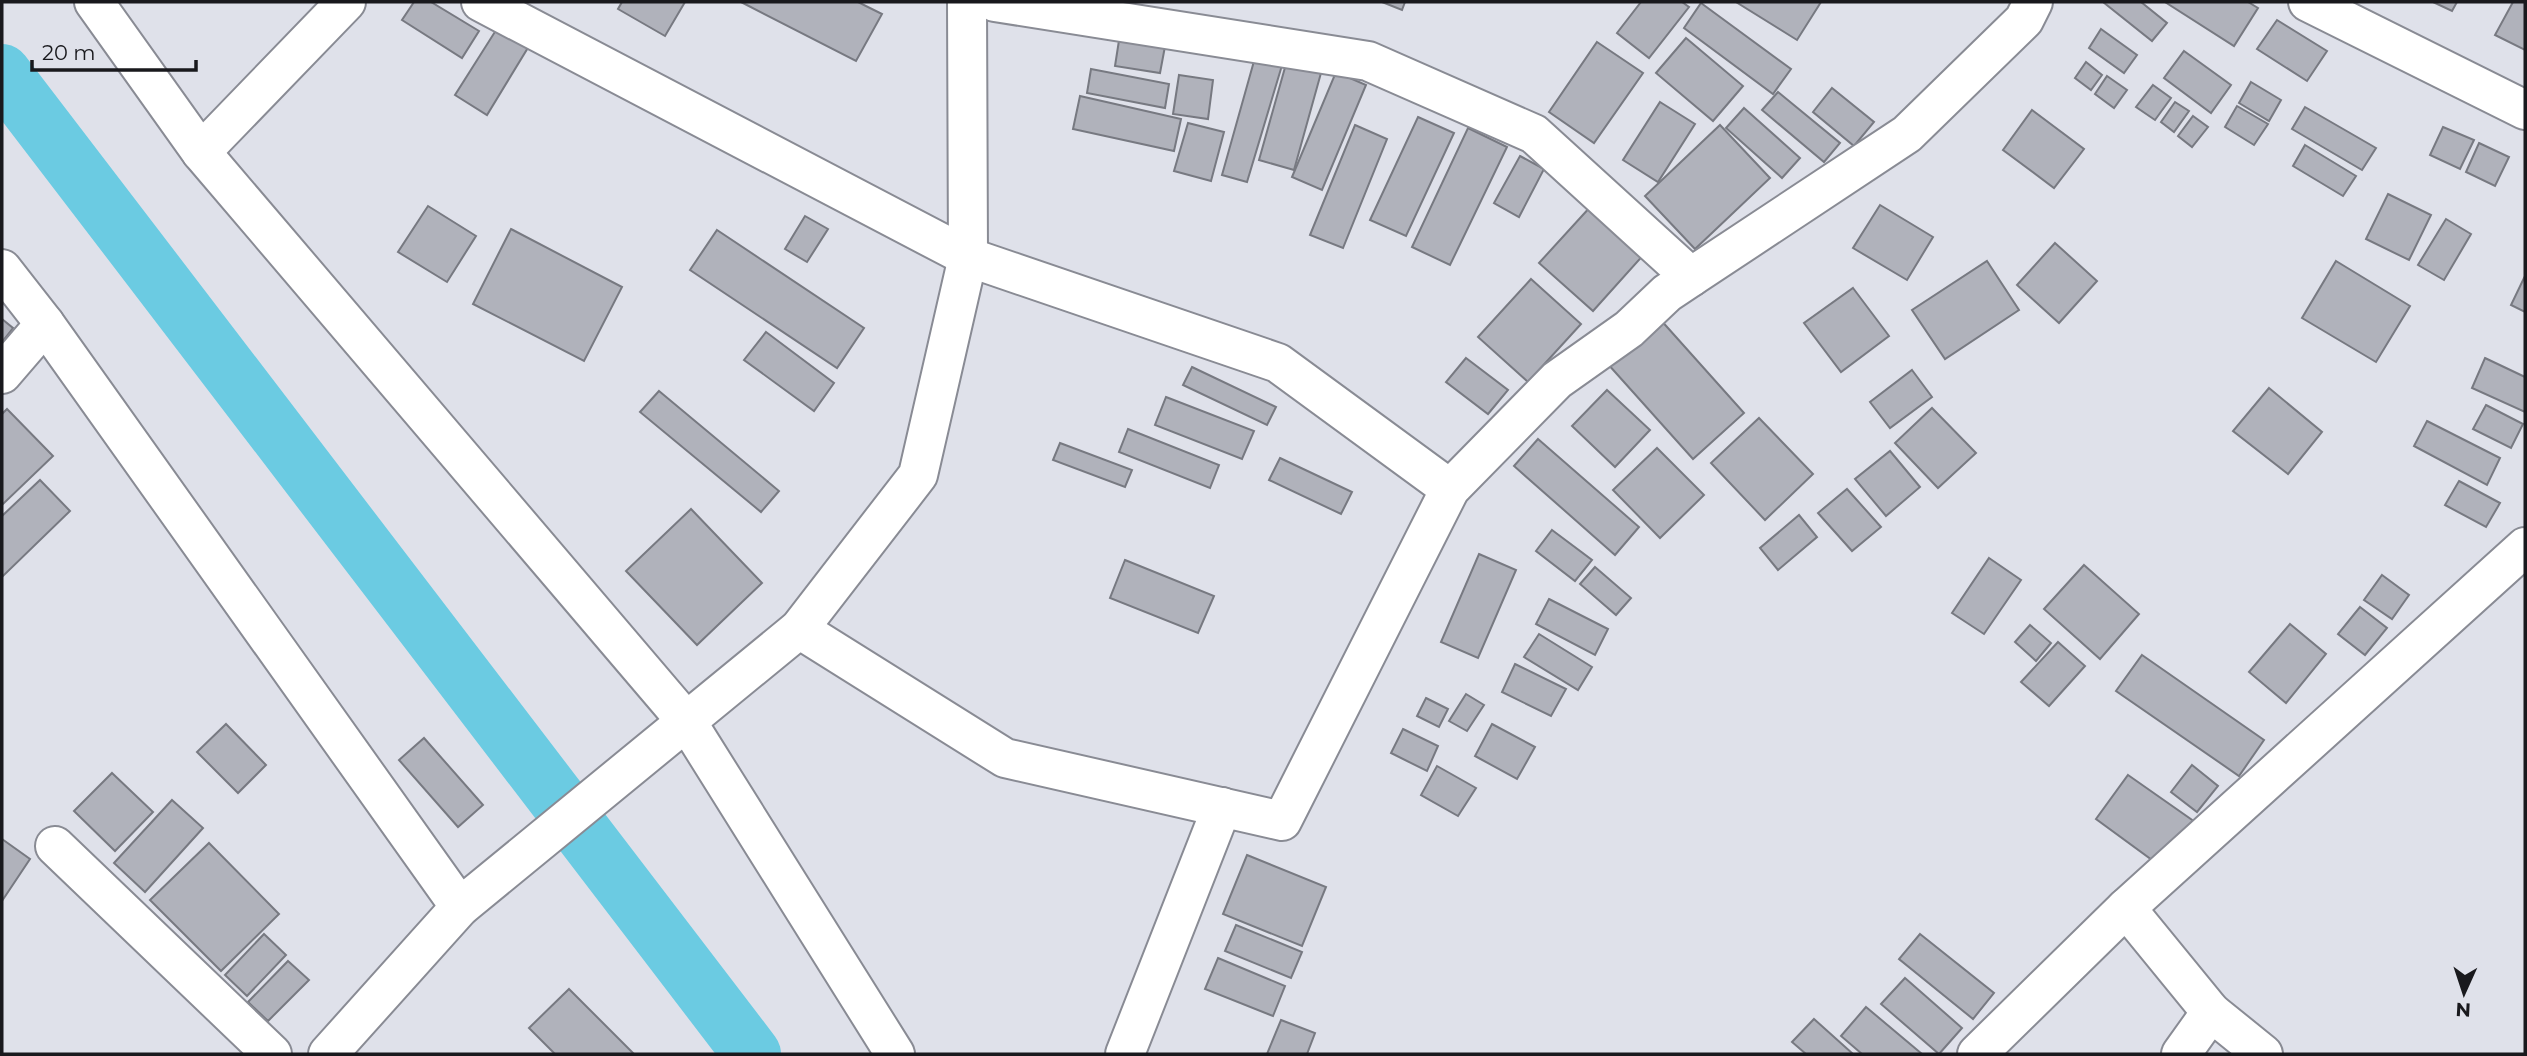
<svg xmlns="http://www.w3.org/2000/svg" width="2527" height="1056" font-family="Montserrat,sans-serif">
<style>
.lines{fill:none;stroke-linecap:round;stroke-linejoin:round}
.canal{stroke:#6bcbe2;stroke-width:58}
.building{fill:#b0b2bb;stroke:#777981;stroke-width:2}
.minor-casing{stroke:#898b94;stroke-width:42}
.secondary-casing{stroke:#898b94;stroke-width:42}
.minor{stroke:#fff;stroke-width:38}
.secondary{stroke:#fff;stroke-width:38}
</style>
<rect width="100%" height="100%" fill="#dfe1ea"/>
<g class="lines">
<path class="canal" d="M2 73 752 1054"/>
</g>
<g class="building">
<path d="M414 2H431L479 31 462 58 402 20Z"/>
<path d="M622 2H685L665 36 618 9Z"/>
<path d="M741 2H858L882 14 856 61Z"/>
<path d="M1382 2H1405L1402 10Z"/>
<path d="M1641 2H1682L1689 7 1649 58 1617 33Z"/>
<path d="M1736 2H1821L1797 40Z"/>
<path d="M2103 2H2141L2167 23 2152 41Z"/>
<path d="M2165 2H2248L2258 8 2234 46Z"/>
<path d="M2433 2H2457L2452 11Z"/>
<path d="M2513 2H2525V50L2495 35Z"/>
<path d="M1701 3 1791 69 1773 94 1684 28Z"/>
<path d="M2277 20 2327 51 2307 81 2257 49Z"/>
<path d="M498 27 529 46 487 115 455 95Z"/>
<path d="M2101 29 2137 55 2124 73 2089 48Z"/>
<path d="M1120 34 1166 41 1160 73 1115 66Z"/>
<path d="M1686 38 1743 86 1713 121 1656 73Z"/>
<path d="M1597 42 1643 73 1594 143 1549 112Z"/>
<path d="M2184 51 2231 85 2211 113 2164 78Z"/>
<path d="M1256 54 1283 62 1247 182 1222 175Z"/>
<path d="M2086 62 2102 75 2091 90 2075 78Z"/>
<path d="M1286 64 1321 73 1294 170 1259 160Z"/>
<path d="M1091 69 1169 84 1165 108 1087 93Z"/>
<path d="M1336 72 1366 85 1322 190 1292 177Z"/>
<path d="M1179 75 1213 80 1208 119 1173 114Z"/>
<path d="M2107 76 2127 90 2114 108 2095 94Z"/>
<path d="M2251 82 2281 100 2269 121 2239 103Z"/>
<path d="M2153 85 2171 98 2155 120 2136 107Z"/>
<path d="M1832 88 1874 122 1854 146 1813 112Z"/>
<path d="M1778 92 1840 143 1824 162 1762 110Z"/>
<path d="M1080 96 1181 119 1174 151 1073 129Z"/>
<path d="M1660 102 1695 124 1658 182 1623 160Z"/>
<path d="M2175 102 2189 111 2174 132 2161 122Z"/>
<path d="M2237 106 2268 124 2254 145 2225 127Z"/>
<path d="M2305 107 2376 148 2362 170 2292 129Z"/>
<path d="M1744 108 1800 158 1782 178 1726 128Z"/>
<path d="M2032 110 2084 149 2054 188 2003 150Z"/>
<path d="M2193 116 2208 127 2192 147 2178 136Z"/>
<path d="M1418 117 1454 133 1406 236 1370 220Z"/>
<path d="M1188 123 1224 132 1211 181 1174 171Z"/>
<path d="M1355 125 1387 139 1343 248 1310 235Z"/>
<path d="M1720 125 1770 178 1695 249 1645 196Z"/>
<path d="M2443 127 2474 140 2460 169 2430 155Z"/>
<path d="M1468 128 1507 147 1450 265 1412 247Z"/>
<path d="M2479 143 2509 157 2495 186 2466 172Z"/>
<path d="M2305 145 2356 176 2343 196 2293 166Z"/>
<path d="M1520 156 1544 169 1519 217 1494 203Z"/>
<path d="M2388 194 2431 215 2409 260 2366 239Z"/>
<path d="M1592 205 1646 252 1593 311 1539 263Z"/>
<path d="M1880 205 1933 237 1907 280 1853 248Z"/>
<path d="M428 206 476 236 447 282 398 252Z"/>
<path d="M805 216 828 229 807 262 785 249Z"/>
<path d="M2446 219 2471 234 2444 280 2418 265Z"/>
<path d="M511 229 622 287 584 361 473 304Z"/>
<path d="M717 230 864 328 837 368 690 270Z"/>
<path d="M2055 243 2097 281 2059 323 2017 285Z"/>
<path d="M1987 261 2019 310 1945 359 1912 310Z"/>
<path d="M2336 261 2410 306 2376 362 2302 318Z"/>
<path d="M2524 278 2525 279V312L2511 305Z"/>
<path d="M1531 279 1581 324 1528 382 1478 337Z"/>
<path d="M1853 288 1889 336 1841 372 1804 323Z"/>
<path d="M1659 318 1744 413 1693 459 1607 363Z"/>
<path d="M2 319 13 328 2 342Z"/>
<path d="M766 332 834 383 814 411 744 360Z"/>
<path d="M1466 358 1508 390 1488 414 1446 382Z"/>
<path d="M2485 358 2525 377V412L2472 388Z"/>
<path d="M1192 367 1276 407 1267 425 1183 385Z"/>
<path d="M1912 370 1932 397 1890 428 1870 402Z"/>
<path d="M2269 388 2322 432 2288 474 2233 431Z"/>
<path d="M1607 390 1650 430 1615 467 1572 426Z"/>
<path d="M659 391 779 491 761 512 640 412Z"/>
<path d="M1166 397 1254 431 1242 459 1155 425Z"/>
<path d="M2486 405 2523 424 2511 448 2473 429Z"/>
<path d="M1932 408 1976 453 1938 488 1895 443Z"/>
<path d="M7 409 53 456 2 505V414Z"/>
<path d="M1759 418 1813 474 1765 520 1711 463Z"/>
<path d="M2427 421 2500 458 2487 485 2414 446Z"/>
<path d="M1128 429 1219 465 1210 488 1119 452Z"/>
<path d="M1538 439 1639 527 1615 555 1514 466Z"/>
<path d="M1060 443 1132 470 1125 487 1053 460Z"/>
<path d="M1657 448 1704 495 1660 538 1613 490Z"/>
<path d="M1890 451 1920 487 1886 516 1855 479Z"/>
<path d="M1280 458 1352 492 1341 514 1269 480Z"/>
<path d="M40 480 70 511 2 577V516Z"/>
<path d="M2459 481 2500 503 2486 527 2445 505Z"/>
<path d="M1847 489 1881 527 1852 551 1818 513Z"/>
<path d="M691 509 762 583 697 645 626 571Z"/>
<path d="M1799 515 1817 537 1778 570 1760 548Z"/>
<path d="M1552 530 1592 560 1575 581 1536 551Z"/>
<path d="M1479 554 1516 570 1478 658 1441 642Z"/>
<path d="M1989 558 2021 580 1984 634 1952 613Z"/>
<path d="M1125 560 1214 596 1198 633 1110 598Z"/>
<path d="M2084 565 2139 614 2100 659 2044 609Z"/>
<path d="M1595 567 1631 598 1616 615 1580 584Z"/>
<path d="M2382 575 2409 595 2392 619 2364 600Z"/>
<path d="M1549 599 1608 629 1595 655 1536 624Z"/>
<path d="M2360 607 2387 628 2365 655 2338 634Z"/>
<path d="M2290 624 2326 654 2286 703 2249 672Z"/>
<path d="M2030 625 2051 643 2036 661 2015 642Z"/>
<path d="M1539 634 1592 667 1578 690 1524 657Z"/>
<path d="M2058 642 2085 666 2049 706 2021 682Z"/>
<path d="M2142 655 2264 740 2239 776 2116 691Z"/>
<path d="M1515 664 1566 689 1551 716 1502 692Z"/>
<path d="M1466 694 1484 705 1467 731 1449 721Z"/>
<path d="M1426 698 1448 709 1439 727 1417 716Z"/>
<path d="M226 724 266 765 238 793 197 752Z"/>
<path d="M1492 724 1535 747 1517 779 1475 756Z"/>
<path d="M1403 729 1438 746 1427 771 1391 753Z"/>
<path d="M424 738 483 805 458 827 399 760Z"/>
<path d="M2192 765 2218 786 2197 812 2171 792Z"/>
<path d="M1437 766 1476 788 1458 816 1421 795Z"/>
<path d="M112 773 153 812 115 851 74 811Z"/>
<path d="M2128 775 2195 822 2163 868 2096 819Z"/>
<path d="M172 800 203 828 145 892 114 863Z"/>
<path d="M2 839 30 859 2 901Z"/>
<path d="M209 843 279 914 221 971 150 900Z"/>
<path d="M1247 855 1326 887 1302 946 1223 914Z"/>
<path d="M1236 925 1302 952 1291 978 1225 951Z"/>
<path d="M264 934 286 955 247 996 225 975Z"/>
<path d="M1920 934 1994 993 1973 1019 1899 959Z"/>
<path d="M1218 958 1285 986 1273 1016 1205 989Z"/>
<path d="M288 961 309 980 268 1021 248 1002Z"/>
<path d="M1905 978 1962 1028 1939 1054 1881 1004Z"/>
<path d="M569 989 634 1054H555L529 1028Z"/>
<path d="M1866 1007 1922 1054H1862L1841 1036Z"/>
<path d="M1814 1019 1853 1054H1806L1792 1042Z"/>
<path d="M1281 1020 1315 1033 1307 1054H1267Z"/>
</g>
<g class="lines">
<defs>
<g id="minor">
<path d="M94 2 201 152 687 722 895 1054"/>
<path d="M481 2 968 257 1278 363 1450 489"/>
<path d="M995 2 1368 61 1534 134 1691 277 1907 134 2024 20 2033 2"/>
<path d="M2308 2 2525 110"/>
<path d="M201 152 346 2"/>
<path d="M2 269 45 324 460 907"/>
<path d="M2 374 45 324"/>
<path d="M799 629 1005 758 1282 821 1450 489 1557 380 1629 329 1667 293 1691 277"/>
<path d="M55 846 272 1054"/>
<path d="M2126 908 2525 547"/>
<path d="M1125 1054 1222 807"/>
<path d="M1977 1054 2126 908 2211 1012"/>
<path d="M2181 1054 2211 1012 2263 1054"/>
</g>
<path id="secondary" d="M328 1054 460 907 799 629 918 475 968 257 967 2"/>
</defs>
<use href="#minor" class="minor-casing"/>
<use href="#secondary" class="secondary-casing"/>
<use href="#minor" class="minor"/>
<use href="#secondary" class="secondary"/>
</g>
<rect width="2527" height="1056" fill="none" stroke="#19191d" stroke-width="7"/>
<g transform="translate(2464 993) rotate(183)" stroke="#dfe1ea" stroke-width="5" paint-order="stroke">
<path d="M0-5L12 26L0 18L-12 26Z" fill="#19191d"/>
<text y="-10" font-size="19" font-weight="bold" text-anchor="middle" fill="#19191d">N</text>
</g>
<path d="M32 60v10h164v-10" fill="none" stroke="#19191d" stroke-width="3.5"/>
<text x="42" y="60" font-size="21" fill="#19191d" stroke="#dfe1ea" stroke-width="5" paint-order="stroke">20 m</text>
</svg>
